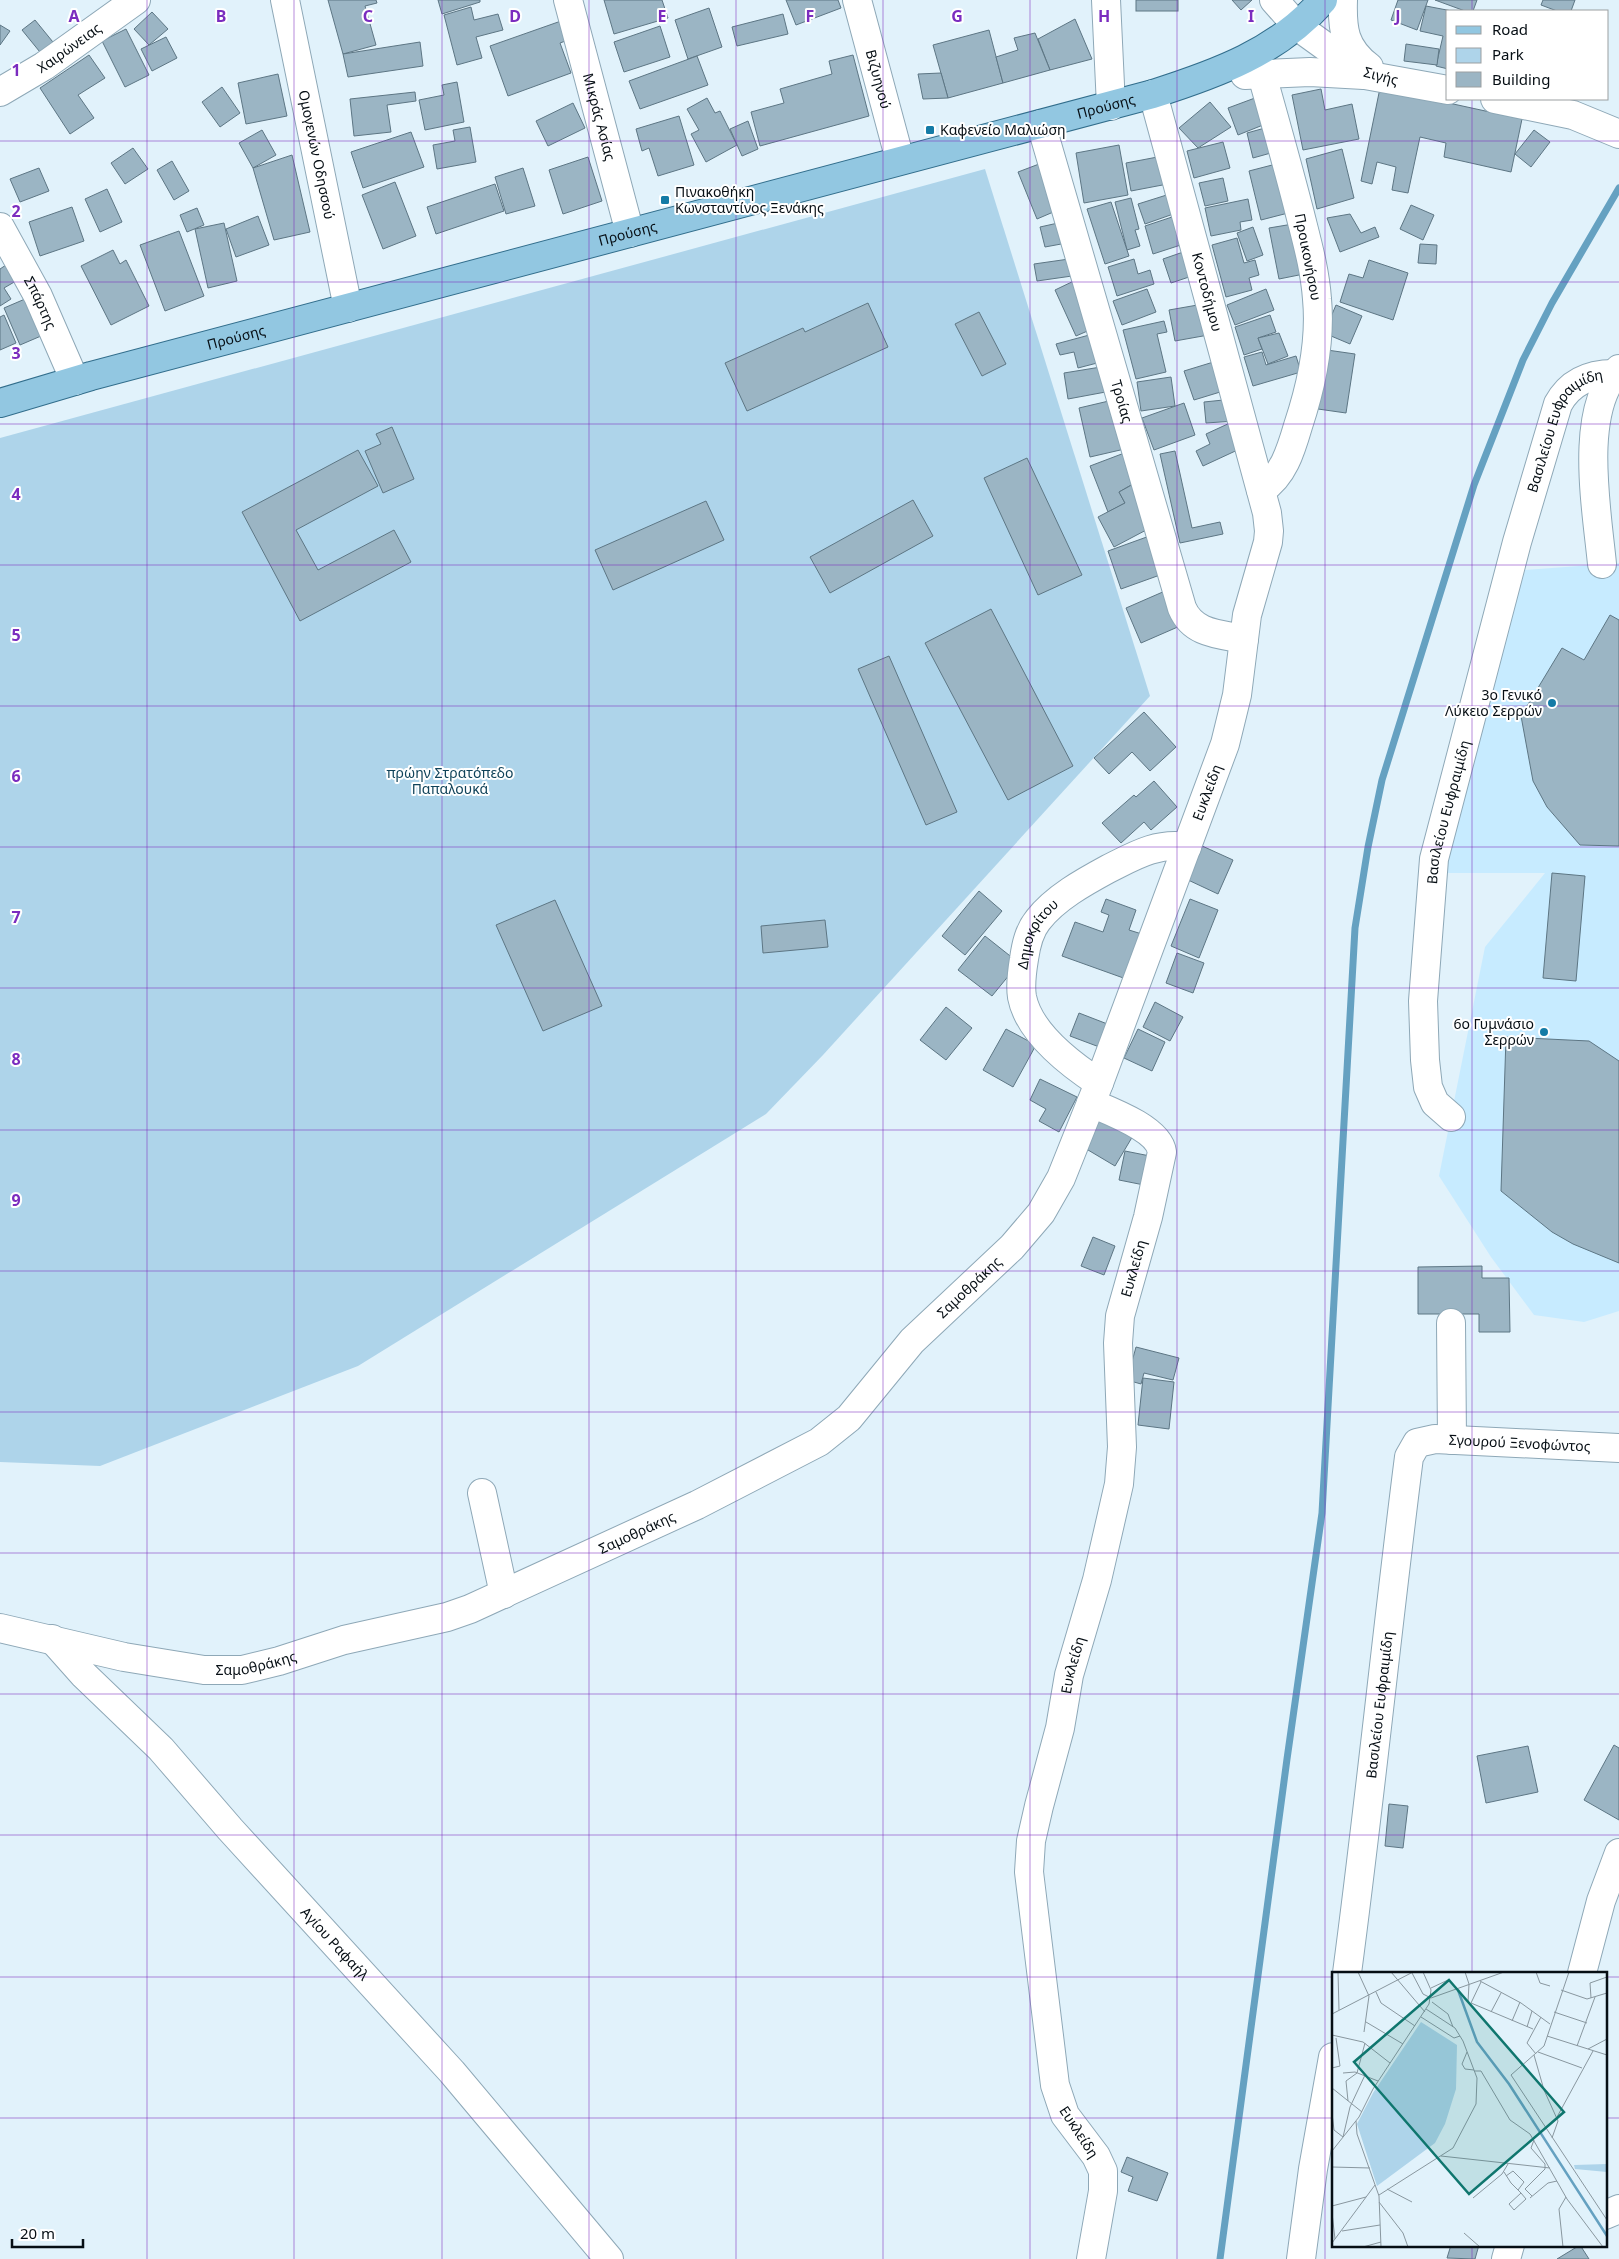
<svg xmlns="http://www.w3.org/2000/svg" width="1619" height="2259" font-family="'Noto Sans',sans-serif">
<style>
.built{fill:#c7ebff}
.green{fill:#aed4ea}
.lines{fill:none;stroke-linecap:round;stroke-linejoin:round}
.stream{stroke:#65a1c1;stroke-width:7}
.building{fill:#9bb5c4;stroke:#5d7684}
.minor-casing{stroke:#8ea8b7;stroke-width:30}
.major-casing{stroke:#326e8c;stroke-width:30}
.minor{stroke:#fff;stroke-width:28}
.major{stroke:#92c7e1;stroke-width:28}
.grid{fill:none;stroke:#7b2cbf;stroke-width:1;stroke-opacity:0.55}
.poi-dot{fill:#147ba6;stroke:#fff;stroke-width:2}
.labels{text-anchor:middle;stroke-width:4;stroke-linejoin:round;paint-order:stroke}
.street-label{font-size:14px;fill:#060e14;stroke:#fff}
.poi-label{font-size:14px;fill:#060e14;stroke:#fff;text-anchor:start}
.park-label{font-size:14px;fill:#10435a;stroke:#fff}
.inset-river{fill:none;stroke:#65a1c1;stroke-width:2.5}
.inset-road{fill:none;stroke:#89979f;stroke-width:1}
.view{fill:#0f766e;fill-opacity:0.15;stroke:#0f766e;stroke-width:2.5}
.inset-edge{fill:none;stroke:#060e14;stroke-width:2.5}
.grid-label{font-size:16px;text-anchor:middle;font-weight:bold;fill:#7b2cbf;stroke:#fff;stroke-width:4;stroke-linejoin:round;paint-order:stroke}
</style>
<rect width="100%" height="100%" fill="#e1f2fb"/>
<path class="built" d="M1619 563V1311L1584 1322 1534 1315 1491 1257 1439 1176 1485 947 1545 873H1446L1447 836 1525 570Z"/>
<path class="green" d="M985 169 1150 696 823 1055 766 1114 358 1366 100 1466 0 1462V438Z"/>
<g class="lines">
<path class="stream" d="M1220 2259 1287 1759 1322 1513 1355 928 1368 847 1382 780 1474 485 1523 360 1552 303 1619 188"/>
</g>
<g class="building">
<path d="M328 0H376L377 3 365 6 376 45 343 54Z"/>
<path d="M438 0H480V2L442 14Z"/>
<path d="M604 0H662L668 18 614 34Z"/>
<path d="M786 0H838L841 8 796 25Z"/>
<rect x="1136" y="0" width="42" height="11"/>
<path d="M1232 0H1252L1241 10Z"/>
<path d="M1398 0H1428L1417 30 1391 20Z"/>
<path d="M1435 0H1477L1473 11H1465Z"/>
<path d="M1543 0H1575L1571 11H1557L1541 5Z"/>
<path d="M1426 6 1452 11H1448V69L1436 66 1443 36 1420 31Z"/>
<path d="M471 7 474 20 498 14 503 30 476 37 482 58 457 65 444 15Z"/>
<path d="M709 8 722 47 688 59 675 20Z"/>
<path d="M152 12 168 29 149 45 134 29Z"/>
<path d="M783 14 788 34 737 46 732 27Z"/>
<path d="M1075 19 1092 59 1050 70 1038 39Z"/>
<path d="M35 20 57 47 44 57 22 30Z"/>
<path d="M561 21 568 40 560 43 571 73 508 96 490 46Z"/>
<path d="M0 25 10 31 0 45Z"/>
<path d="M660 26 670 57 624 72 614 42Z"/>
<path d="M126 29 149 75 125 87 102 41Z"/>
<path d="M989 30 1003 83 948 98 933 45Z"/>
<path d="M1035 33 1050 70 1003 83 996 57 1018 50 1014 38Z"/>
<path d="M166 37 177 58 152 71 141 49Z"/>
<path d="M420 42 423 66 348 77 343 54Z"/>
<path d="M1406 44 1439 49 1437 65 1404 61Z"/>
<path d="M89 55 105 78 78 95 94 118 70 134 40 88Z"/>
<path d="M853 55 869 116 760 146 751 112 784 103 780 89 832 74 829 61Z"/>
<path d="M697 56 708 85 640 109 629 81Z"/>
<path d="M941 73 948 98 923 99 918 74Z"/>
<path d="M278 74 287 116 246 124 238 83Z"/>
<path d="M457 82 464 122 425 130 419 100 444 95 442 85Z"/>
<path d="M222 87 240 113 220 127 202 102Z"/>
<path d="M1380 88 1522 119 1511 172 1444 157 1446 143 1420 137 1408 193 1392 190 1396 167 1377 162 1372 184 1361 181Z"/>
<path d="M1321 89 1325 110 1352 104 1359 139 1303 150 1292 95Z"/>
<path d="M415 92 416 101 387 105 391 132 354 136 350 99Z"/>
<path d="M1263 95 1273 121 1238 135 1228 108Z"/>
<path d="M707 98 715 113 720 111 737 145 706 162 691 134 699 130 687 109Z"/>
<path d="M1210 102 1231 127 1198 148 1179 128Z"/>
<path d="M573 103 585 128 548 146 536 121Z"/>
<path d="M679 116 694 165 658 176 649 148 642 151 636 129Z"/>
<path d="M748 121 758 149 742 156 730 129Z"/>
<path d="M1272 126 1278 151 1253 158 1247 133Z"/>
<path d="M470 127 476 162 437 169 433 145 455 141 453 130Z"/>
<path d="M262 130 276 155 253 168 239 143Z"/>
<path d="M1534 130 1550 142 1531 167 1515 154Z"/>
<path d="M411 132 424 167 363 188 351 152Z"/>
<path d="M1223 142 1230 168 1194 178 1187 151Z"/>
<path d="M1119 145 1128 195 1084 203 1076 153Z"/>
<path d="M133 148 148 169 125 184 111 163Z"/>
<path d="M1342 149 1354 198 1317 209 1306 159Z"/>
<path d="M292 155 310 232 274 240 253 168Z"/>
<path d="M1168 155 1173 183 1131 191 1126 163Z"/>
<path d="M588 157 602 201 563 214 549 170Z"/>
<path d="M172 161 189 191 174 200 157 170Z"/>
<path d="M1047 161 1065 207 1037 219 1018 172Z"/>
<path d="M1280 163 1292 212 1261 220 1249 171Z"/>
<path d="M39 168 49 191 20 202 10 179Z"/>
<path d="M523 168 535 206 506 214 495 177Z"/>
<path d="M1223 178 1228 201 1205 206 1199 183Z"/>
<path d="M395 182 416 236 383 249 362 195Z"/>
<path d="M495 184 504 211 436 234 427 207Z"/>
<path d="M107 189 122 222 100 232 85 199Z"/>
<path d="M1173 193 1179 212 1145 224 1138 204Z"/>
<path d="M1131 198 1139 229 1135 230 1140 246 1127 250 1115 202Z"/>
<path d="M1248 199 1252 220 1240 222 1241 230 1211 236 1205 208Z"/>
<path d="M1111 202 1129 256 1105 264 1087 209Z"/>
<path d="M1411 205 1434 215 1423 240 1400 229Z"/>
<path d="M72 207 84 241 40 256 29 222Z"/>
<path d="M197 208 204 225 187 232 180 215Z"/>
<path d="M1181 214 1190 242 1153 254 1145 226Z"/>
<path d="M1350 214 1361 233 1375 227 1379 237 1340 252 1327 218Z"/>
<path d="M258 216 269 245 236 257 226 229Z"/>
<path d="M1067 221 1072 242 1045 247 1040 227Z"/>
<path d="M224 223 237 281 208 288 195 229Z"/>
<path d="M1299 223 1309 273 1279 279 1269 228Z"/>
<path d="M1253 227 1263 255 1247 261 1237 233Z"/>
<path d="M179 231 204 296 165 311 140 245Z"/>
<path d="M1237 238 1244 263 1255 260 1259 275 1249 278 1252 290 1226 297 1212 245Z"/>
<path d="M1420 244 1437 245 1436 264 1418 263Z"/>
<path d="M113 250 120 264 126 260 149 306 111 325 81 266Z"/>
<path d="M1189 250 1198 274 1171 283 1163 259Z"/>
<path d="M1076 258 1079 275 1037 281 1034 264Z"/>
<path d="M1134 259 1138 274 1150 270 1154 284 1117 296 1108 267Z"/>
<path d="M1369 260 1408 273 1393 320 1340 302 1349 274 1363 278Z"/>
<path d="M6 265 16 281 4 288 11 299 0 306V269Z"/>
<path d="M1078 279 1099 326 1076 336 1055 290Z"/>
<path d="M1147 289 1156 312 1122 325 1113 301Z"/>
<path d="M1266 289 1274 310 1235 325 1227 305Z"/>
<path d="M25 299 41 336 20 345 4 308Z"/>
<path d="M868 303 888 347 747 411 725 363 803 328 805 332Z"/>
<path d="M1209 303 1214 334 1175 341 1169 310Z"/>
<path d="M1336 305 1362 316 1350 344 1324 333Z"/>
<path d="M979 312 1006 364 982 376 955 324Z"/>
<path d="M4 315 16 343 0 350V317Z"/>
<path d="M1270 315 1276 332 1258 338 1262 349 1244 355 1235 327Z"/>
<path d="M1164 321 1167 332 1157 334 1166 372 1136 379 1123 330Z"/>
<path d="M1279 333 1288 356 1268 364 1258 338Z"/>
<path d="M1093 334 1101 362 1078 368 1074 352 1060 355 1056 344Z"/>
<path d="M1327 350 1355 354 1346 413 1318 409Z"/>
<path d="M1262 352 1266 365 1296 356 1301 372 1253 386 1244 357Z"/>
<path d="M1220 360 1230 389 1194 400 1184 371Z"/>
<path d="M1107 366 1111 391 1068 399 1064 373Z"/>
<path d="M1171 377 1175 406 1141 411 1137 382Z"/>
<path d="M1233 399 1235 421 1206 423 1204 402Z"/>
<path d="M1113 400 1129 448 1090 457 1079 408Z"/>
<path d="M1184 403 1195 435 1154 450 1142 418Z"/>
<path d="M1232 422 1244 447 1203 466 1196 451 1210 444 1206 434Z"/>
<path d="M392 427 414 479 383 493 365 451 381 444 376 434Z"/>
<path d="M358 450 378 486 296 530 318 570 394 530 411 562 300 621 242 512Z"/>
<path d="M1175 451 1192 528 1220 522 1223 534 1180 543 1160 454Z"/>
<path d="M1127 452 1138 481 1119 492 1125 503 1108 512 1090 466Z"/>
<path d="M1027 458 1082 575 1038 595 984 478Z"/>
<path d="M1137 482 1150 528 1114 547 1098 517 1125 503 1119 492Z"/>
<path d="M913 500 933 536 830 593 810 557Z"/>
<path d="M706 501 724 540 613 590 595 550Z"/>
<path d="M1155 534 1160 575 1121 589 1108 551Z"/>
<path d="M1165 591 1180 626 1141 643 1126 608Z"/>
<path d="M991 609 1073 766 1008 800 925 643Z"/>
<path d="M1610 615 1619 620V846L1580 845 1547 807 1533 781 1521 716 1562 648 1584 660Z"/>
<path d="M889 656 957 812 926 825 858 669Z"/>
<path d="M1144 712 1176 747 1150 771 1132 752 1109 774 1094 758Z"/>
<path d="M1154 781 1177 807 1151 830 1144 822 1121 843 1102 823 1134 795 1136 797Z"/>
<path d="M1200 845 1233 860 1218 894 1186 879Z"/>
<path d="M1552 873 1585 876 1576 981 1543 978Z"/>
<path d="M979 891 1002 911 965 955 942 936Z"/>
<path d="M1106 899 1136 910 1129 930 1145 935 1129 980 1062 956 1075 922 1103 932 1109 915 1101 912Z"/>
<path d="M1190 899 1218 910 1199 958 1171 946Z"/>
<path d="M555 900 602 1006 543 1031 496 925Z"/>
<path d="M825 920 828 947 763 953 761 926Z"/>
<path d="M985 936 1019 963 992 996 958 970Z"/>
<path d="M1177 953 1204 963 1193 993 1166 983Z"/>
<path d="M1155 1002 1183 1017 1170 1041 1143 1027Z"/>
<path d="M946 1007 972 1028 946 1060 920 1040Z"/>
<path d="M1079 1013 1110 1025 1102 1048 1070 1036Z"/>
<path d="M1006 1029 1036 1045 1013 1087 983 1070Z"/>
<path d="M1138 1029 1165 1042 1152 1071 1124 1058Z"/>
<path d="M1506 1037 1589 1041 1619 1061V1263L1573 1244 1552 1232 1501 1191Z"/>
<path d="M1040 1079 1077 1097 1059 1132 1039 1121 1046 1109 1030 1100Z"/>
<path d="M1105 1110 1137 1129 1115 1166 1083 1147Z"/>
<path d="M1125 1151 1150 1156 1144 1185 1119 1180Z"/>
<path d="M1093 1237 1115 1246 1104 1275 1081 1266Z"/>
<path d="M1482 1266V1278H1509L1510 1332H1479V1314H1418V1267Z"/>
<path d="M1136 1347 1179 1358 1173 1380 1144 1373 1141 1384 1127 1380Z"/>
<path d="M1143 1378 1174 1382 1169 1429 1138 1425Z"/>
<path d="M1614 1745 1619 1748V1820L1584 1800Z"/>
<path d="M1528 1746 1538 1792 1486 1803 1477 1756Z"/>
<path d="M1389 1804 1408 1806 1403 1848 1385 1846Z"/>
<path d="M1127 2157 1168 2173 1157 2201 1128 2191 1133 2177 1121 2172Z"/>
<path d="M1451 2245H1479L1475 2259 1447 2258Z"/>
<path d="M1580 2245 1589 2259H1557Z"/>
</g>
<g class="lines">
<defs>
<g id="minor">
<path id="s1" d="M285 0 348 308"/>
<path id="s2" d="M568 0 630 233"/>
<path id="s3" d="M857 0 900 160"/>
<path d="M1106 0 1111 106"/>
<path d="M1274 0 1297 26 1365 75 1448 90"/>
<path d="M1343 0C1342 29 1344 48 1369 67"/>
<path d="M1245 75 1310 72 1364 75"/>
<path id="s4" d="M0 92 44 66 136 0"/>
<path d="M1495 99 1573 115 1619 134"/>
<path id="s5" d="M1041 124 1182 608C1193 634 1219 634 1244 639"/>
<path id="s6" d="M0 227 38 296 75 381"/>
<path d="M1261 490C1283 477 1291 450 1298 426 1311 387 1321 341 1317 299 1315 270 1307 242 1300 214 1288 167 1275 121 1262 75"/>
<path d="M1602 564C1597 511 1578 410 1619 369"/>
<path id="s7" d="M1099 1083C1070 1064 1029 1033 1022 997 1020 985 1022 971 1024 959 1026 945 1029 931 1038 920 1055 898 1084 882 1108 869 1134 856 1157 842 1187 847"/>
<path id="s8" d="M1451 1117 1435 1103 1428 1087 1425 1060 1423 1001 1434 859 1517 542 1558 404C1570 382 1589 374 1614 374"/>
<path d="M1451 1323 1452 1440"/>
<path d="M482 1493 504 1594"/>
<path id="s9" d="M0 1628 124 1657 204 1670H242L279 1661 344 1640 447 1617 470 1609 697 1505 819 1442 849 1418 912 1341 1012 1247 1041 1213 1061 1178 1099 1083 1225 744 1237 695 1247 615 1268 542 1269 531 1267 513 1153 94"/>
<path id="s10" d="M52 1639 84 1675 161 1749 230 1829 452 2072 609 2259"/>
<path id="s11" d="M1347 1973C1370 1801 1387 1629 1409 1457L1417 1443 1435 1439 1619 1448"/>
<path d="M1582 1973 1601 1901 1619 1853"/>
<path d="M1605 2215 1619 2209"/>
<path id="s12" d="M1091 2259 1103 2191V2171L1096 2156 1065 2115 1055 2085 1029 1872 1031 1841 1039 1806 1060 1728 1069 1675 1097 1580 1119 1484 1122 1447 1118 1343 1120 1316 1148 1217 1162 1152C1159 1129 1110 1111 1091 1103"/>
<path d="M1301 2259 1313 2169 1333 2057"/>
<path d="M1506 2259 1510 2245"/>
</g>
<g id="major">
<path id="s13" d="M0 403 91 376 1153 94C1216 74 1278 52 1323 0"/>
</g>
</defs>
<use href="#minor" class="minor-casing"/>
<use href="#major" class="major-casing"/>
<use href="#minor" class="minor"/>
<use href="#major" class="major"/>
</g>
<path class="grid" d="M147 0V2259M294 0V2259M442 0V2259M589 0V2259M736 0V2259M883 0V2259M1030 0V2259M1177 0V2259M1325 0V2259M1472 0V11M1472 99V1973M0 141H1619M0 282H1619M0 424H1619M0 565H1619M0 706H1619M0 847H1619M0 988H1619M0 1130H1619M0 1271H1619M0 1412H1619M0 1553H1619M0 1694H1619M0 1835H1619M0 1977H1333M1605 1977H1619M0 2118H1333M1605 2118H1619M1472 2245V2259"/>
<g class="poi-dot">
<rect x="925" y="125" width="10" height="10" rx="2.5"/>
<rect x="660" y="195" width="10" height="10" rx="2.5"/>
<circle cx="1552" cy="703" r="5"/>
<circle cx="1544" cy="1032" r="5"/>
</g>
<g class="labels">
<g class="street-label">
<text dy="5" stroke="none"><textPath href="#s4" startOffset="82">Χαιρώνειας</textPath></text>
<text transform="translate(1381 76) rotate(15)" y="5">Σιγής</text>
<text dy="5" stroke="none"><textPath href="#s3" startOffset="82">Βιζυηνού</textPath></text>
<text dy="5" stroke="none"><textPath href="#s13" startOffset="1145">Προύσης</textPath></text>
<text dy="5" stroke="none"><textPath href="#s2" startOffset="121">Μικράς Ασίας</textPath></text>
<text dy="5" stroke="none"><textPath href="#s1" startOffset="158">Ομογενών Οδησσού</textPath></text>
<text dy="5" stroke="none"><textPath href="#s13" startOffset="650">Προύσης</textPath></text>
<text transform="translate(1308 257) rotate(79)" y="5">Προικονήσου</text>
<text transform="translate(1207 292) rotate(75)" y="5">Κοντοδήμου</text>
<text dy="5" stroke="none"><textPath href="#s6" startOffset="86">Σπάρτης</textPath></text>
<text dy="5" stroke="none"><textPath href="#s13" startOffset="245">Προύσης</textPath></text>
<text dy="5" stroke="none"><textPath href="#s5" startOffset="289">Τροίας</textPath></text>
<text dy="5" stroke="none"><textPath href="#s8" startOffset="721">Βασιλείου Ευφραιμίδη</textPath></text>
<text dy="5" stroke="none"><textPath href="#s9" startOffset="1642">Ευκλείδη</textPath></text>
<text dy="5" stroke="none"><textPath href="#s8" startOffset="316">Βασιλείου Ευφραιμίδη</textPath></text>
<text dy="5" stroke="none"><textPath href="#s7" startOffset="185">Δημοκρίτου</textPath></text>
<text dy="5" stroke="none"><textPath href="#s12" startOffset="1020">Ευκλείδη</textPath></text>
<text dy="5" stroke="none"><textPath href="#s9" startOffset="1086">Σαμοθράκης</textPath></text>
<text dy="5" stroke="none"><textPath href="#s11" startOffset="639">Σγουρού Ξενοφώντος</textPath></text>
<text dy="5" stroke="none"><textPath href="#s9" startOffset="666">Σαμοθράκης</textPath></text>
<text dy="5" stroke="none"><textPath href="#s9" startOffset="261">Σαμοθράκης</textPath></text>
<text dy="5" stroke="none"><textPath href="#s12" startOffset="615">Ευκλείδη</textPath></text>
<text dy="5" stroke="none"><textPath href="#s11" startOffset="270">Βασιλείου Ευφραιμίδη</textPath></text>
<text dy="5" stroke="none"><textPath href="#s10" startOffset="416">Αγίου Ραφαήλ</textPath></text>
<text transform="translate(1079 2132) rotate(57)" y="5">Ευκλείδη</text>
</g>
<g class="poi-label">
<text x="940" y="135">Καφενείο Μαλιώση</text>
<text x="675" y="197">Πινακοθήκη<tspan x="675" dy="16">Κωνσταντίνος Ξενάκης</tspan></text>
<text x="1542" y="700" text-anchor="end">3ο Γενικό<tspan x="1542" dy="16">Λύκειο Σερρών</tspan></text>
<text x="1534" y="1029" text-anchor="end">6ο Γυμνάσιο<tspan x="1534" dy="16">Σερρών</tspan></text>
</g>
<g class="park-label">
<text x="450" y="778">πρώην Στρατόπεδο<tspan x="450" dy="16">Παπαλουκά</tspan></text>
</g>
</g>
<g transform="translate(1332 1972)">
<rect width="275" height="275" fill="#e1f2fb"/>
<path d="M89 50 125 73 124 117 113 152 103 171 45 214 25 152 41 121ZM275 192V200L243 197 242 193Z" fill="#aed4ea"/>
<path class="inset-river" d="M126 18 145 70 177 112 275 264"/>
<path class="inset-road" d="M6 0 7 38M26 0 37 24 32 60M59 0 93 40M133 0 137 12 136 30M204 0 208 11 218 14M237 0 212 74 179 103 275 248M80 1 91 22 99 26 172 0M148 9 189 31 218 52M149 10 139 31 201 57M99 16 116 8M229 18 255 27 275 21M44 20 49 31 83 54M259 26 258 11 275 5M100 30 116 42 121 55M159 40 169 21M222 40 255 51M0 42 81 0M89 45 122 66 128 64M180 49 188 30M34 50 71 72M195 55 200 39M0 63 31 70 58 91M215 64 275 83M245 74 263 25M256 77 275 67M135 80 130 92 133 97 142 98M206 80 250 96M204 82 195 71 209 45M202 83 212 118 226 149 220 166M0 96 8 94 4 66M142 99H149L178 148 198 162 235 227 271 275M11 101 23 100 46 109M0 116 30 140M16 129 14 109 25 101 33 71M0 141 2 158 11 165 18 135 33 103M225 145 261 79M24 149 25 162 47 224 49 275M0 179 27 145 41 117 97 32 99 18 91 0M109 184 218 196M0 195 38 196M172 200 179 211 189 221 194 227 182 238 177 232 189 221M174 204 181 199 192 210 186 218M55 217 80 230M47 223 121 176 144 132 145 106 131 69 123 56 94 37M200 224 193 217 213 197V192L199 176 202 168M141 226 170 202 176 192M198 226 216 211 225 209M47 230 71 261 76 275M0 234 34 225M0 241 3 267M10 259 48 253M132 261 148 275M0 271 43 213M31 275 49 270M231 275 227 237 234 225"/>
<path class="view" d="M117 8 232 140 137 222 22 90Z"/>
<rect width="275" height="275" class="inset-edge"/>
</g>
<g class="grid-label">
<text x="74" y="22">A</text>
<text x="221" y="22">B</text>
<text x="368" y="22">C</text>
<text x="515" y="22">D</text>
<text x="662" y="22">E</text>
<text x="810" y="22">F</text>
<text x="957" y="22">G</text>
<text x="1104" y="22">H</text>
<text x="1251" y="22">I</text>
<text x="1398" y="22">J</text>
<text x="16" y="76">1</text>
<text x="16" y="217">2</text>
<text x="16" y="359">3</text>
<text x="16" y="500">4</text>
<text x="16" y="641">5</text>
<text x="16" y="782">6</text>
<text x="16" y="923">7</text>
<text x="16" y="1065">8</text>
<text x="16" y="1206">9</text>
</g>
<rect x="1446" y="10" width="162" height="90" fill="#ffffff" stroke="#9b9fa1"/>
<rect x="1456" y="26" width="25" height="8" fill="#92c7e1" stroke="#9b9fa1"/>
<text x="1492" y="35" font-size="15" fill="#060e14">Road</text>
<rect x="1456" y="48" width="25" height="15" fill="#aed4ea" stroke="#9b9fa1"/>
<text x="1492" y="60" font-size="15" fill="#060e14">Park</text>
<rect x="1456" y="72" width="25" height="15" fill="#9bb5c4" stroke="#9b9fa1"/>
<text x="1492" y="85" font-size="15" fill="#060e14">Building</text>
<path d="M12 2239v8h71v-8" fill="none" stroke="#060e14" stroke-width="2.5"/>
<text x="20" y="2239" font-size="15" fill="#060e14" stroke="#ffffff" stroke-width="4" paint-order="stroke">20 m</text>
</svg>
